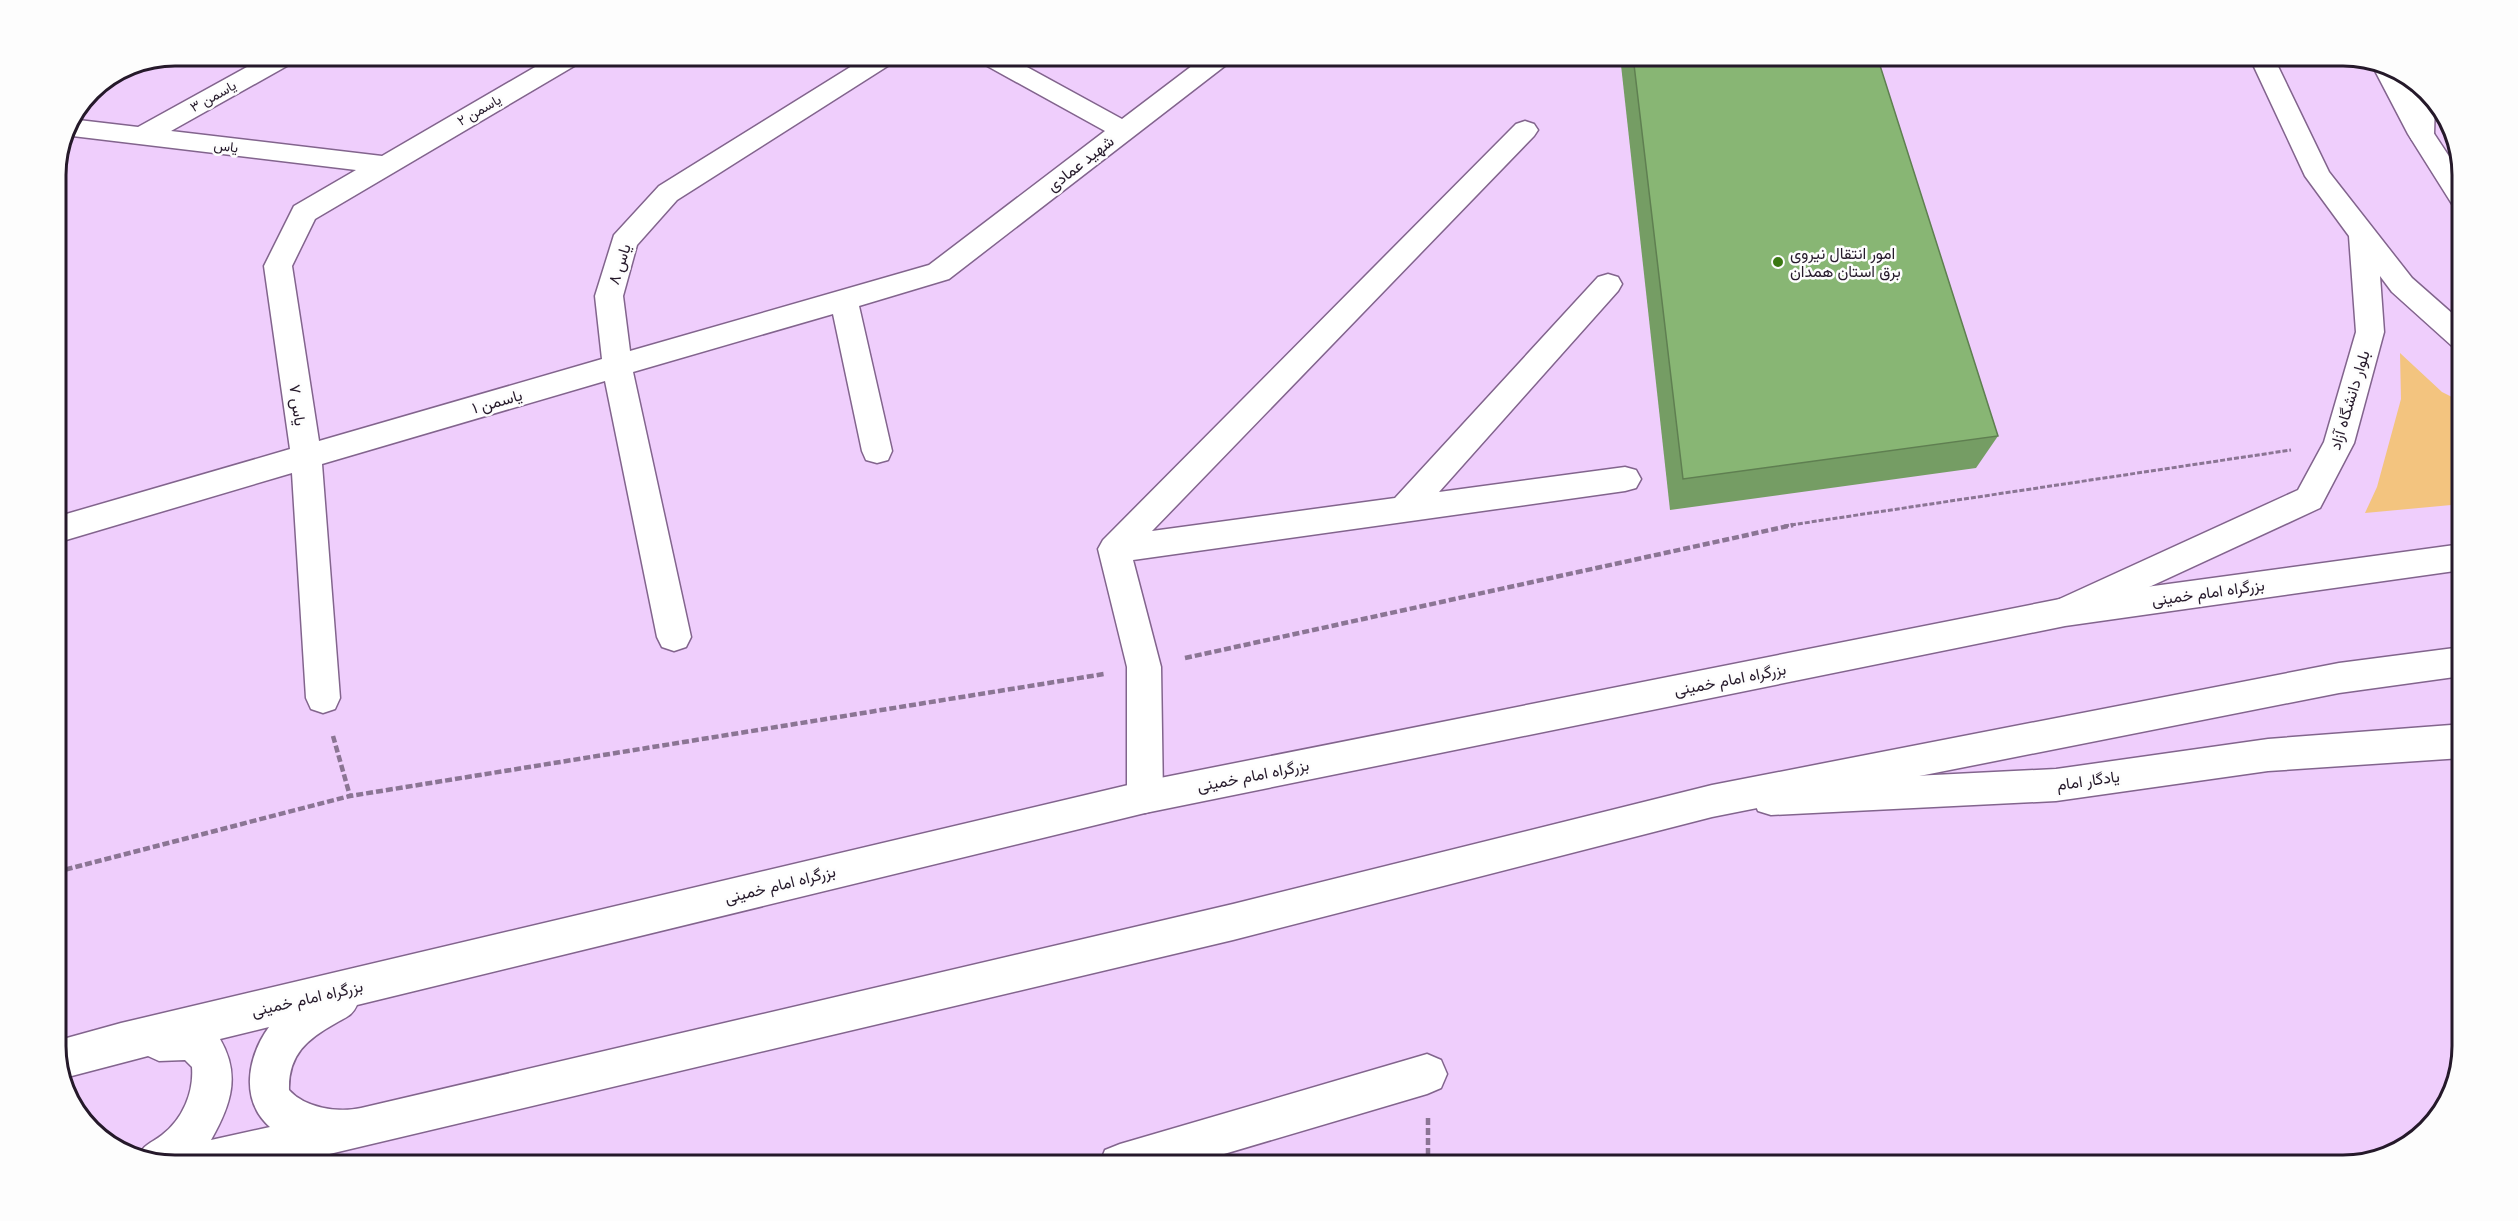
<svg xmlns="http://www.w3.org/2000/svg" width="2518" height="1221" font-family="Mulish,Vazirmatn,sans-serif">
<style>
.green{fill:#f3c47f}
.lines{fill:none;stroke-linecap:round;stroke-linejoin:round}
.minor-casing{stroke:#82648d;stroke-width:3}
.major-casing{stroke:#82648d;stroke-width:3}
.highway-casing{stroke:#82648d;stroke-width:3}
.path-far1{stroke:#8b7594;stroke-width:3;stroke-dasharray:5 2;stroke-linecap:butt}
.path{stroke:#8b7594;stroke-width:4.5;stroke-dasharray:7 3;stroke-linecap:butt}
.minor{fill:#fff;fill-rule:evenodd}
.major{fill:#fff;fill-rule:evenodd}
.highway{fill:#fff;fill-rule:evenodd}
.wall{fill:#759d64}
.building{fill:#88b674;stroke:#5f7f51;stroke-width:1.5}
.poi-dot{fill:#3a7812;stroke:#fdfdfd;stroke-width:2}
.labels{text-anchor:middle;stroke-width:5;stroke-linejoin:round;paint-order:stroke}
.far-street-label{font-size:14px;fill:#25192a;stroke:#fdfdfd}
.street-label{font-size:16px;fill:#25192a;stroke:#fdfdfd}
.poi-label{font-size:16px;fill:#25192a;stroke:#fdfdfd;text-anchor:start}
.rim{fill:none;stroke:#25192a;stroke-width:3}
</style>
<rect width="100%" height="100%" fill="#efcefc"/>
<path class="green" d="M2400 353 2442 392 2462 402V504L2365 513 2377 487 2401 399Z"/>
<g class="lines">
<defs>
<g id="minor">
<path d="M267 56H297L294 62 171 131 382 156 554 56H584L581 62 315 219 292 266 319 441 602 359 595 296 614 235 659 186 868 56H897L894 62 677 200 637 245 623 296 630 351 929 265 1105 131 980 62 977 56H1007L1122 119 1205 56H1233L1230 62 949 279 859 306 892 451 888 460 877 463 866 460 862 451 833 314 633 372 691 637 686 647 674 651 662 647 657 637 605 381 322 464 340 698 335 709 323 713 311 709 306 698 292 473 56 543V517L290 449 264 266 294 206 356 170 64 135 70 119 138 127Z"/>
<path d="M2415 85 2435 102 2434 134 2430 140 2421 143 2412 140C2405 129 2406 94 2415 85Z"/>
<path d="M1525 121 1534 124 1538 130 1534 136 1152 531 1395 498 1598 277 1608 274 1618 277 1622 284 1618 291 1439 492 1625 467 1636 470 1641 479 1636 488 1625 491 1133 560 1161 667 1163 797 1158 809 1145 813 1132 809 1127 797V667L1098 549 1103 540 1516 124Z"/>
<path d="M1427 1054 1441 1060 1447 1074 1441 1088 1427 1094 1187 1165H1099L1105 1150 1120 1144Z"/>
</g>
<g id="major">
<path d="M2249 56H2273L2329 172 2412 278 2462 322V349L2452 346 2392 292 2380 276 2384 332 2354 443 2320 508 2067 625 2055 621 2050 611 2055 601 2298 490 2324 442 2356 332 2349 236 2305 176Z"/>
<path d="M2373 62 2396 68 2400 72 2433 132 2462 176V206L2452 204 2408 134 2372 65Z"/>
<path d="M2451 725 2462 726V758L2268 771 2056 801 1771 815 1758 811 1753 799 1758 787 1771 783 2056 769 2268 739Z"/>
</g>
<path id="highway" d="M2462 544V570L2065 626 1145 813 357 1005C352 1016 346 1017 336 1023 307 1039 288 1055 289 1090 305 1108 338 1113 361 1108L1233 904 1712 785 2339 663 2462 647V676L2339 693 1712 817 1233 940 283 1165 175 1166 138 1157C143 1144 152 1143 162 1135 183 1119 194 1092 192 1067L185 1060 159 1061 148 1056 64 1078 56 1054V1041L121 1023 1145 781 2065 598ZM269 1027C248 1056 239 1100 270 1127L211 1140C231 1105 241 1075 220 1039Z"/>
</defs>
<use href="#minor" class="minor-casing"/>
<use href="#major" class="major-casing"/>
<use href="#highway" class="highway-casing"/>
<path class="path-far1" d="M1784 526 2291 450"/>
<g class="path">
<path d="M1185 658 1793 525"/>
<path d="M333 736 350 796"/>
<path d="M56 872 350 796 1104 674"/>
<path d="M1428 1118V1165"/>
</g>
<use href="#minor" class="minor"/>
<use href="#major" class="major"/>
<use href="#highway" class="highway"/>
</g>
<path class="wall" d="M1620 56H1877L1998 436 1976 468 1670 510Z"/>
<path class="building" d="M1633 56H1877L1998 436 1683 479Z"/>
<circle class="poi-dot" cx="1778" cy="262" r="6"/>
<g class="labels">
<g class="far-street-label">
<text transform="translate(213 96) rotate(-29)" y="5">یاسمن ۳</text>
<text transform="translate(479 110) rotate(-30)" y="5">یاسمن ۲</text>
<text transform="translate(226 146) rotate(7)" y="5">یاس</text>
</g>
<g class="street-label">
<text transform="translate(1080 163) rotate(-38)" y="6">شهید عمادی</text>
<text transform="translate(619 264) rotate(-72)" y="6">یاس ۸</text>
<text transform="translate(2349 400) rotate(-73)" y="6">بلوار دانشگاه آزاد</text>
<text transform="translate(497 401) rotate(-16)" y="6">یاسمن ۱</text>
<text transform="translate(298 405) rotate(82)" y="6">یاس ۷</text>
<text transform="translate(2208 592) rotate(-8)" y="6">بزرگراه امام خمینی</text>
<text transform="translate(1730 679) rotate(-11)" y="6">بزرگراه امام خمینی</text>
<text transform="translate(1253 775) rotate(-11)" y="6">بزرگراه امام خمینی</text>
<text transform="translate(2088 780) rotate(-8)" y="6">یادگار امام</text>
<text transform="translate(780 884) rotate(-14)" y="6">بزرگراه امام خمینی</text>
<text transform="translate(307 998) rotate(-13)" y="6">بزرگراه امام خمینی</text>
</g>
<g class="poi-label">
<text x="1790" y="259">امور انتقال نیروی<tspan x="1790" dy="18">برق استان همدان</tspan></text>
</g>
</g>
<path d="M0 0H2518V1221H0ZM175 66H2343A109 109 0 0 1 2452 175V1046A109 109 0 0 1 2343 1155H175A109 109 0 0 1 66 1046V175A109 109 0 0 1 175 66Z" fill="#fdfdfd" fill-rule="evenodd"/>
<path class="rim" d="M175 66H2343A109 109 0 0 1 2452 175V1046A109 109 0 0 1 2343 1155H175A109 109 0 0 1 66 1046V175A109 109 0 0 1 175 66Z"/>
</svg>
